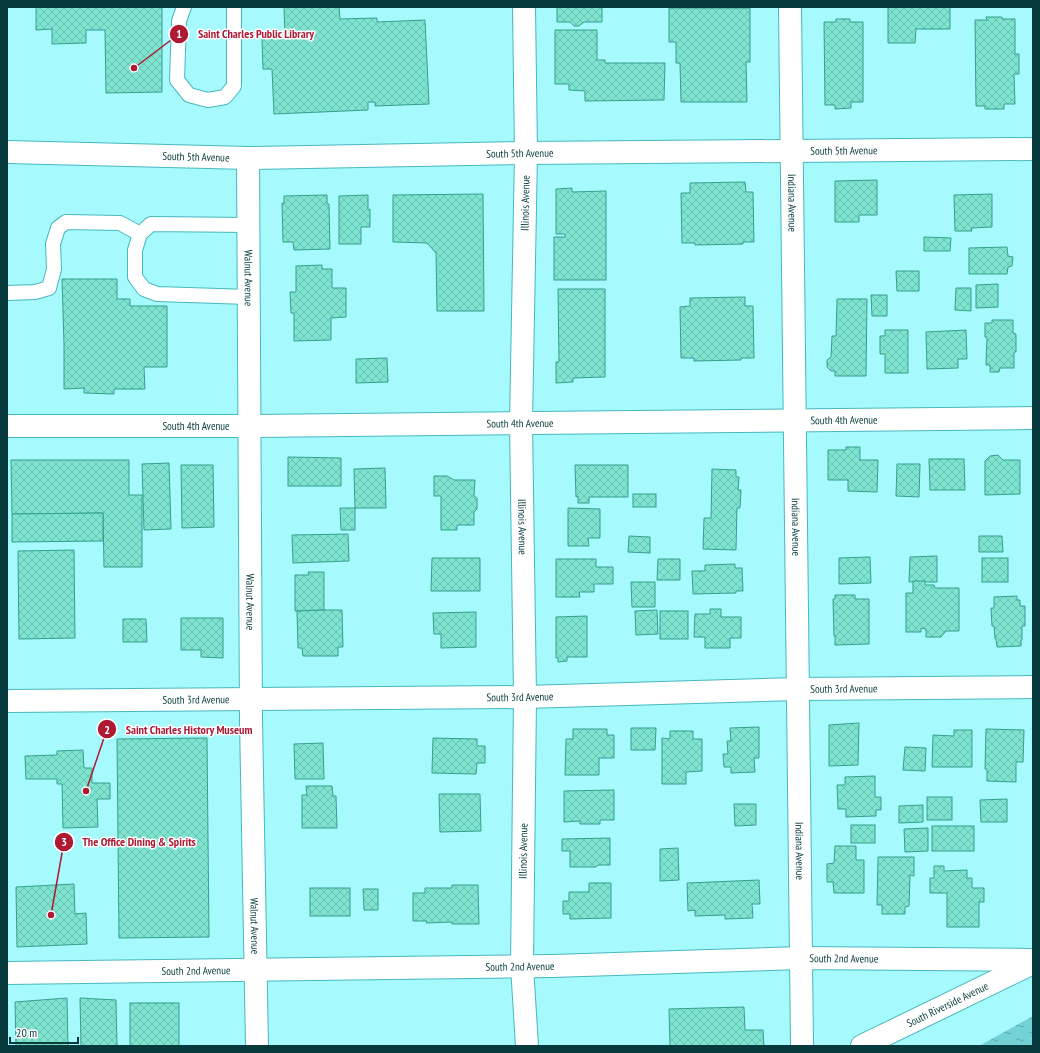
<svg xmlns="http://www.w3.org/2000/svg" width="1040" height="1053" font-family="'PT Sans Narrow',sans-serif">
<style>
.water{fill:url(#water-ripples)}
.building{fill:url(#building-cross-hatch);stroke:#34a08d}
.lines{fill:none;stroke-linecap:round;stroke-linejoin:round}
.service-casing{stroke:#47b8bd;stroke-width:16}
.minor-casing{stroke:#47b8bd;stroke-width:24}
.tertiary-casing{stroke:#47b8bd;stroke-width:24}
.secondary-casing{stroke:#47b8bd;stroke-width:24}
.service{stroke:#fff;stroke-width:14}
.minor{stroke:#fff;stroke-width:22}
.tertiary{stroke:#fff;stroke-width:22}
.secondary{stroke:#fff;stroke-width:22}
.labels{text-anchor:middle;stroke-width:3;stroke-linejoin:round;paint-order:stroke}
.street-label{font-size:11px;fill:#073a3c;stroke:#fff}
.leader{fill:none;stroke:#ae1934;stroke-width:1.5}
.callout-dot{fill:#ae1934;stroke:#fff;stroke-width:1.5}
.mark-label{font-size:12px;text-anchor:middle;font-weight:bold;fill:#fff}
.callout-label{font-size:12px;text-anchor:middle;font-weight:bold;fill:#ae1934;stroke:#fff;stroke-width:3;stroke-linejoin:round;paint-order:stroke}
</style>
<defs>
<pattern id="water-ripples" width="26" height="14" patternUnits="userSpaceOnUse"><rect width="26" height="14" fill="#73d2d6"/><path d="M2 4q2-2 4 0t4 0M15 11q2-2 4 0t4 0" fill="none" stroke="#5cabaf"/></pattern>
<pattern id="building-cross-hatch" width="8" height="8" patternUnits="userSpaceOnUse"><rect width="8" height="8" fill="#7ee4cf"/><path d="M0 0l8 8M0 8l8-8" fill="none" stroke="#6bc4b3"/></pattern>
</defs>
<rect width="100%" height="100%" fill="#a6f9fc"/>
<path class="water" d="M1033 1016V1046H979Z"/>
<g class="building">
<path d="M36 7H162V92L106 93 105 30H86V43L52 44V29L36 30Z"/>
<path d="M284 7H339L340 19 377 18V22L425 20 429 104 375 106V102H368V110L274 114 272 69H263L262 39 285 38Z"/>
<path d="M557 7H602V22H584L579 26H574L570 22H557Z"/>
<path d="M888 7H950V29H916L915 43H888Z"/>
<path d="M669 8H750V62H746L747 102H681L680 63H676V42H669Z"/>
<path d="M986 17H1002V19H1015V54H1019V74H1014L1015 104H1004V109H985V106H976L975 20H987Z"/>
<path d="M836 19H850V22H863V102H851V108L835 109V105H825L824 22H836Z"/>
<path d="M555 30H597V60H605V63H665L664 100 585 101V91L569 90V84H555Z"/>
<path d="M877 180V215H859V222H835V181Z"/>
<path d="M745 182 746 192H753L754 242H743V244L695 245V243H682L681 193H690V183Z"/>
<path d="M572 188V192L606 191V280H554V237H565V234H556V189Z"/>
<path d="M483 194 484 311H437L436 253 427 243 393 242V195Z"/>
<path d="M992 194V227L971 228 972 231H955L954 195Z"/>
<path d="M327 195V204H329L330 249 294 250 293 242H283L282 203H284V196Z"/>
<path d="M368 195V210L370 209V227H361V244H339V196Z"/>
<path d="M924 237 951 238 950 251H924Z"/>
<path d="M1007 247 1008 256 1013 257 1012 266 1008 267 1007 274H969V248Z"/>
<path d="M322 265V269H332V288H346V317L331 318V340L294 341V313H291L290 292H296V266Z"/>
<path d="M896 271H919V291H897Z"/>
<path d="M62 279H117V299H130V306H167V367H144L145 389H114V394L84 393V388L64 389V344Z"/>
<path d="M998 284V307L976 308V285Z"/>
<path d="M956 288H971V311L955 310Z"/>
<path d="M558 289H605V377L573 378V382L556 383V362H559Z"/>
<path d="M871 295H887V316H872Z"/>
<path d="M745 297V306H753L754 358H741V360L694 361V358H681L680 307 690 306V298Z"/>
<path d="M837 299H867L866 376H835V371H831L827 367V360L831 357 832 336H836Z"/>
<path d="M992 320H1013V333L1016 334V352H1014V368H1000L999 372H990V365H986L987 337H985V323H992Z"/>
<path d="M885 330H908V373H885V354H880V336H885Z"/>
<path d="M966 330 967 359H958V368L927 369 926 332Z"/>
<path d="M387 358 388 382 356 383V359Z"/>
<path d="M846 447H860V460H878L877 492 848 491V480H828V450H846Z"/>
<path d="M998 455 1003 460H1020V494L985 495V461L990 456Z"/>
<path d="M288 457 341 458V486H288Z"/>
<path d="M929 459H964L965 490H930Z"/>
<path d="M11 460H129V495H142V567H104L103 513 12 514Z"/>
<path d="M169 463 171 529 144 530 142 464Z"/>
<path d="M897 464H920L919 497 896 496Z"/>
<path d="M181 465H213L214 527 182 528Z"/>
<path d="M575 465H628V497H589V503H578V496L576 497Z"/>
<path d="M385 468 386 508H355L354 469Z"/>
<path d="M712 469 736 470V477H739L738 490H741L740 508H737L736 550 703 549 704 518H711Z"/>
<path d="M434 476H447L454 480H475L474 496 477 498V509L474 512V525H457V530H441V496H434Z"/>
<rect x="633" y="494" width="23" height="13"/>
<path d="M340 508H355V530H341Z"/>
<path d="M568 508 600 509V538H588L589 546H568Z"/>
<path d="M103 513V541L12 542V514Z"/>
<path d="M348 534 349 561 293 563 292 535Z"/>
<path d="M629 536 650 537V553L628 552Z"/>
<path d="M979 536H1002L1003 552H979Z"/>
<path d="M74 550 75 638 19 639 18 551Z"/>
<path d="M937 556V582H909L910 557Z"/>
<path d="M870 557 871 583 839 584V558Z"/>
<path d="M432 558H480V591H431Z"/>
<rect x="982" y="558" width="26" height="24"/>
<path d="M556 559H596V567H613V584H594V592H579L580 597H556Z"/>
<path d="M658 559H680V580H657Z"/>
<path d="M735 564V568H742L743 591H736V593L693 594 692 571H705V565Z"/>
<path d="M308 572H324V610L295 611V575H309Z"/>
<path d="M913 581H925V585H934L935 588H959V631H946L941 637H926V629L921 628V632H906V593H913Z"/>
<path d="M631 582H655V607H632Z"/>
<path d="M835 595H855V599H869V644L835 645V636H834L833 599H835Z"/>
<path d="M1017 596V600H1020V606H1025V626H1022V640H1021V646L997 647 996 639H995L994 626H992L991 608H994V597Z"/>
<path d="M710 609H721V617H741V638H730V648H705V637H694L695 614H710Z"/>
<path d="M324 610H342L343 647H338V656H303L302 648H298L297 611Z"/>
<path d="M657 610 658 634 636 635 635 611Z"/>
<rect x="660" y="611" width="28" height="28"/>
<path d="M476 612V647L441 648V634H434L433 613Z"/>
<path d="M587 616V657H567V661L558 662V658H556V617Z"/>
<path d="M181 618H223V658L201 657V650H181Z"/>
<path d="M123 619H146L147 642H123Z"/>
<path d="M859 723 858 765 829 766V725Z"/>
<path d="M759 727V758H754L755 772 731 773V767H724L723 754H728L727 741H731L730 728Z"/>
<path d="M631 728H656L655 750H631Z"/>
<path d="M573 729H607V735H614V758H599V775H565L566 739H573Z"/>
<path d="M986 729 1024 730 1023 762H1016V782L987 781V769H985Z"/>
<path d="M954 730H972V767H932L933 735 954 736Z"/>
<path d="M670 731H693V739H702V771L686 772V784H662V738L670 739Z"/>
<path d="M207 738 209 937 119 938 117 739Z"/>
<path d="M433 738 477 739V746H485V763H477L476 774 432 773Z"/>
<path d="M323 743 324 779H295L294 744Z"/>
<path d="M905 747 926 748 925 771 903 770Z"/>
<path d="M83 750 84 768H92V783H110V799H97L98 827 63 828 62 784H57V779H26L25 756 57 755V751Z"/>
<path d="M875 776V797H881V810H876V816L846 817V809H838L837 785H845V777Z"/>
<path d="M306 786H332L333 796H336L337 828H302V795H307Z"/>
<path d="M614 790V820H600V824H580V821L564 822V791Z"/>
<path d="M439 794H480L481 831 440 832Z"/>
<rect x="927" y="797" width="25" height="23"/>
<path d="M1007 799V822H981L980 800Z"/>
<path d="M734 804H756V825L735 826Z"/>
<path d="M923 805V822L899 823V806Z"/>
<rect x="851" y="825" width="24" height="18"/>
<rect x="932" y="826" width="42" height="25"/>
<path d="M928 828V851L905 852 904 829Z"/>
<path d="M610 838V865H598L596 867H570V851H562V839Z"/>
<path d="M835 846H856V860H864V893H834L833 882H827V864L834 863Z"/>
<path d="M678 848 679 880 660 881V849Z"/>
<path d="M878 857H914V876L910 875 909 906 905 907V914H882V905H877Z"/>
<path d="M934 866H944V871L967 870V878H972V888H984V902H979V927H947V893H930V878H934Z"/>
<path d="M759 880 760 904H752L753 918 725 919V915L695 916V910L688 911 687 883Z"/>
<path d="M589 883H611V918L570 919V914H563V901H569V892H589Z"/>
<path d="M74 884 75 914 86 913 87 944 17 947 16 887Z"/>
<path d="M452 885H478L479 924H452V922L426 923 427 921H413V893H425V888H452Z"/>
<rect x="310" y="888" width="40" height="28"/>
<path d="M363 889H378V910H364Z"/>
<path d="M67 998 68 1046H16L15 1002Z"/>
<path d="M80 998 116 1000 117 1046H81Z"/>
<rect x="130" y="1003" width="49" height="43"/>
<path d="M744 1007 745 1030H763L764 1046H670L669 1009Z"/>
</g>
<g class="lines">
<defs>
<g id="service">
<path d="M184 7 179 21 177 80 189 95 208 100 225 97 234 86V7"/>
<path d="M248 225 151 224 140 234 135 250V277L144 289 157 294 249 297"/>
<path d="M7 293 35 292 49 288 54 269 53 244 58 228 66 222 120 223 140 234"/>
</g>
<g id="minor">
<path id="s1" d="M524 7 526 153 521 423 525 697 522 966 527 1046"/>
<path id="s2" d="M790 7 802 1046"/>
<path id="s3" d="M248 158 251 720 257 1046"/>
<path id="s4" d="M7 426H250L1033 418"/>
<path id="s5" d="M7 701 525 697 798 689 1033 687"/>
<path id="s6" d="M7 973 552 966 801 958 1033 960"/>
</g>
<g id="tertiary">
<path id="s7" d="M862 1046 1033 963"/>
</g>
<g id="secondary">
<path id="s8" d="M7 152 248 158 526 153 1033 149"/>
</g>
</defs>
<use href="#service" class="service-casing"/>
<use href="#minor" class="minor-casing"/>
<use href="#tertiary" class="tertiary-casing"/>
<use href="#secondary" class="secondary-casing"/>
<use href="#service" class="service"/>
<use href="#minor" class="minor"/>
<use href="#tertiary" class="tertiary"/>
<use href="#secondary" class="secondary"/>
</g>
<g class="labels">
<g class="street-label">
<text dy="4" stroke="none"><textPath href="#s8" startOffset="837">South 5th Avenue</textPath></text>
<text dy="4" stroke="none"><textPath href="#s8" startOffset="513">South 5th Avenue</textPath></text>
<text dy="4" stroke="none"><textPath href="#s8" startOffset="189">South 5th Avenue</textPath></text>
<text transform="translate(525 203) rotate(-89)" y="4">Illinois Avenue</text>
<text dy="4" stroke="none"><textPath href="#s2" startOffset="196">Indiana Avenue</textPath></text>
<text dy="4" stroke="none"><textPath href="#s3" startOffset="120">Walnut Avenue</textPath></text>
<text dy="4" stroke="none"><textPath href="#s4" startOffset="837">South 4th Avenue</textPath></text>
<text dy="4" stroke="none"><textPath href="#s4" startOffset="513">South 4th Avenue</textPath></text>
<text dy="4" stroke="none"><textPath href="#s4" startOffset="189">South 4th Avenue</textPath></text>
<text dy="4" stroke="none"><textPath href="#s1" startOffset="520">Illinois Avenue</textPath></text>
<text dy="4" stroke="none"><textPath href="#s2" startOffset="520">Indiana Avenue</textPath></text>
<text dy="4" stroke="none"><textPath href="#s3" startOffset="444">Walnut Avenue</textPath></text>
<text dy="4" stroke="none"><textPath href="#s5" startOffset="837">South 3rd Avenue</textPath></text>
<text dy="4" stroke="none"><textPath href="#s5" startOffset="513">South 3rd Avenue</textPath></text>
<text dy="4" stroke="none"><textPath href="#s5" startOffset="189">South 3rd Avenue</textPath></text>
<text dy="4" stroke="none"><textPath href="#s2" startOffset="844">Indiana Avenue</textPath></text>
<text transform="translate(523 851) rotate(-89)" y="4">Illinois Avenue</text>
<text dy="4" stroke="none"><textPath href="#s3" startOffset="768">Walnut Avenue</textPath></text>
<text dy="4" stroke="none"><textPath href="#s6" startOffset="837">South 2nd Avenue</textPath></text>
<text dy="4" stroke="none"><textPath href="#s6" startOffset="513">South 2nd Avenue</textPath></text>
<text dy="4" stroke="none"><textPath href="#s6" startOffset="189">South 2nd Avenue</textPath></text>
<text dy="4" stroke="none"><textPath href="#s7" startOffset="95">South Riverside Avenue</textPath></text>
</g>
</g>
<path class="leader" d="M134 68L179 34M86 791L107 729M51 915L64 842"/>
<g class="callout-dot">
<circle cx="134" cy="68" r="4"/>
<circle cx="86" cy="791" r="4"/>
<circle cx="51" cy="915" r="4"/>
<circle cx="179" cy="34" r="10"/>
<circle cx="107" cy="729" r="10"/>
<circle cx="64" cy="842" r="10"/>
</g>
<g class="mark-label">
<text x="179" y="38">1</text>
<text x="107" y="734">2</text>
<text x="64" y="846">3</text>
</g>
<g class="callout-label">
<text x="256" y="38">Saint Charles Public Library</text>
<text x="189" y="734">Saint Charles History Museum</text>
<text x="139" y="846">The Office Dining &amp; Spirits</text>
</g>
<rect width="1040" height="1053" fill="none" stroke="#073a3c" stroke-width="16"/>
<path d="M10 1037v6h68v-6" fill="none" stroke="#073a3c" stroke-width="2"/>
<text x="16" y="1037" font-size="12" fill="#073a3c" stroke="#ffffff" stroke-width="3" paint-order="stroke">20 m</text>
</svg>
